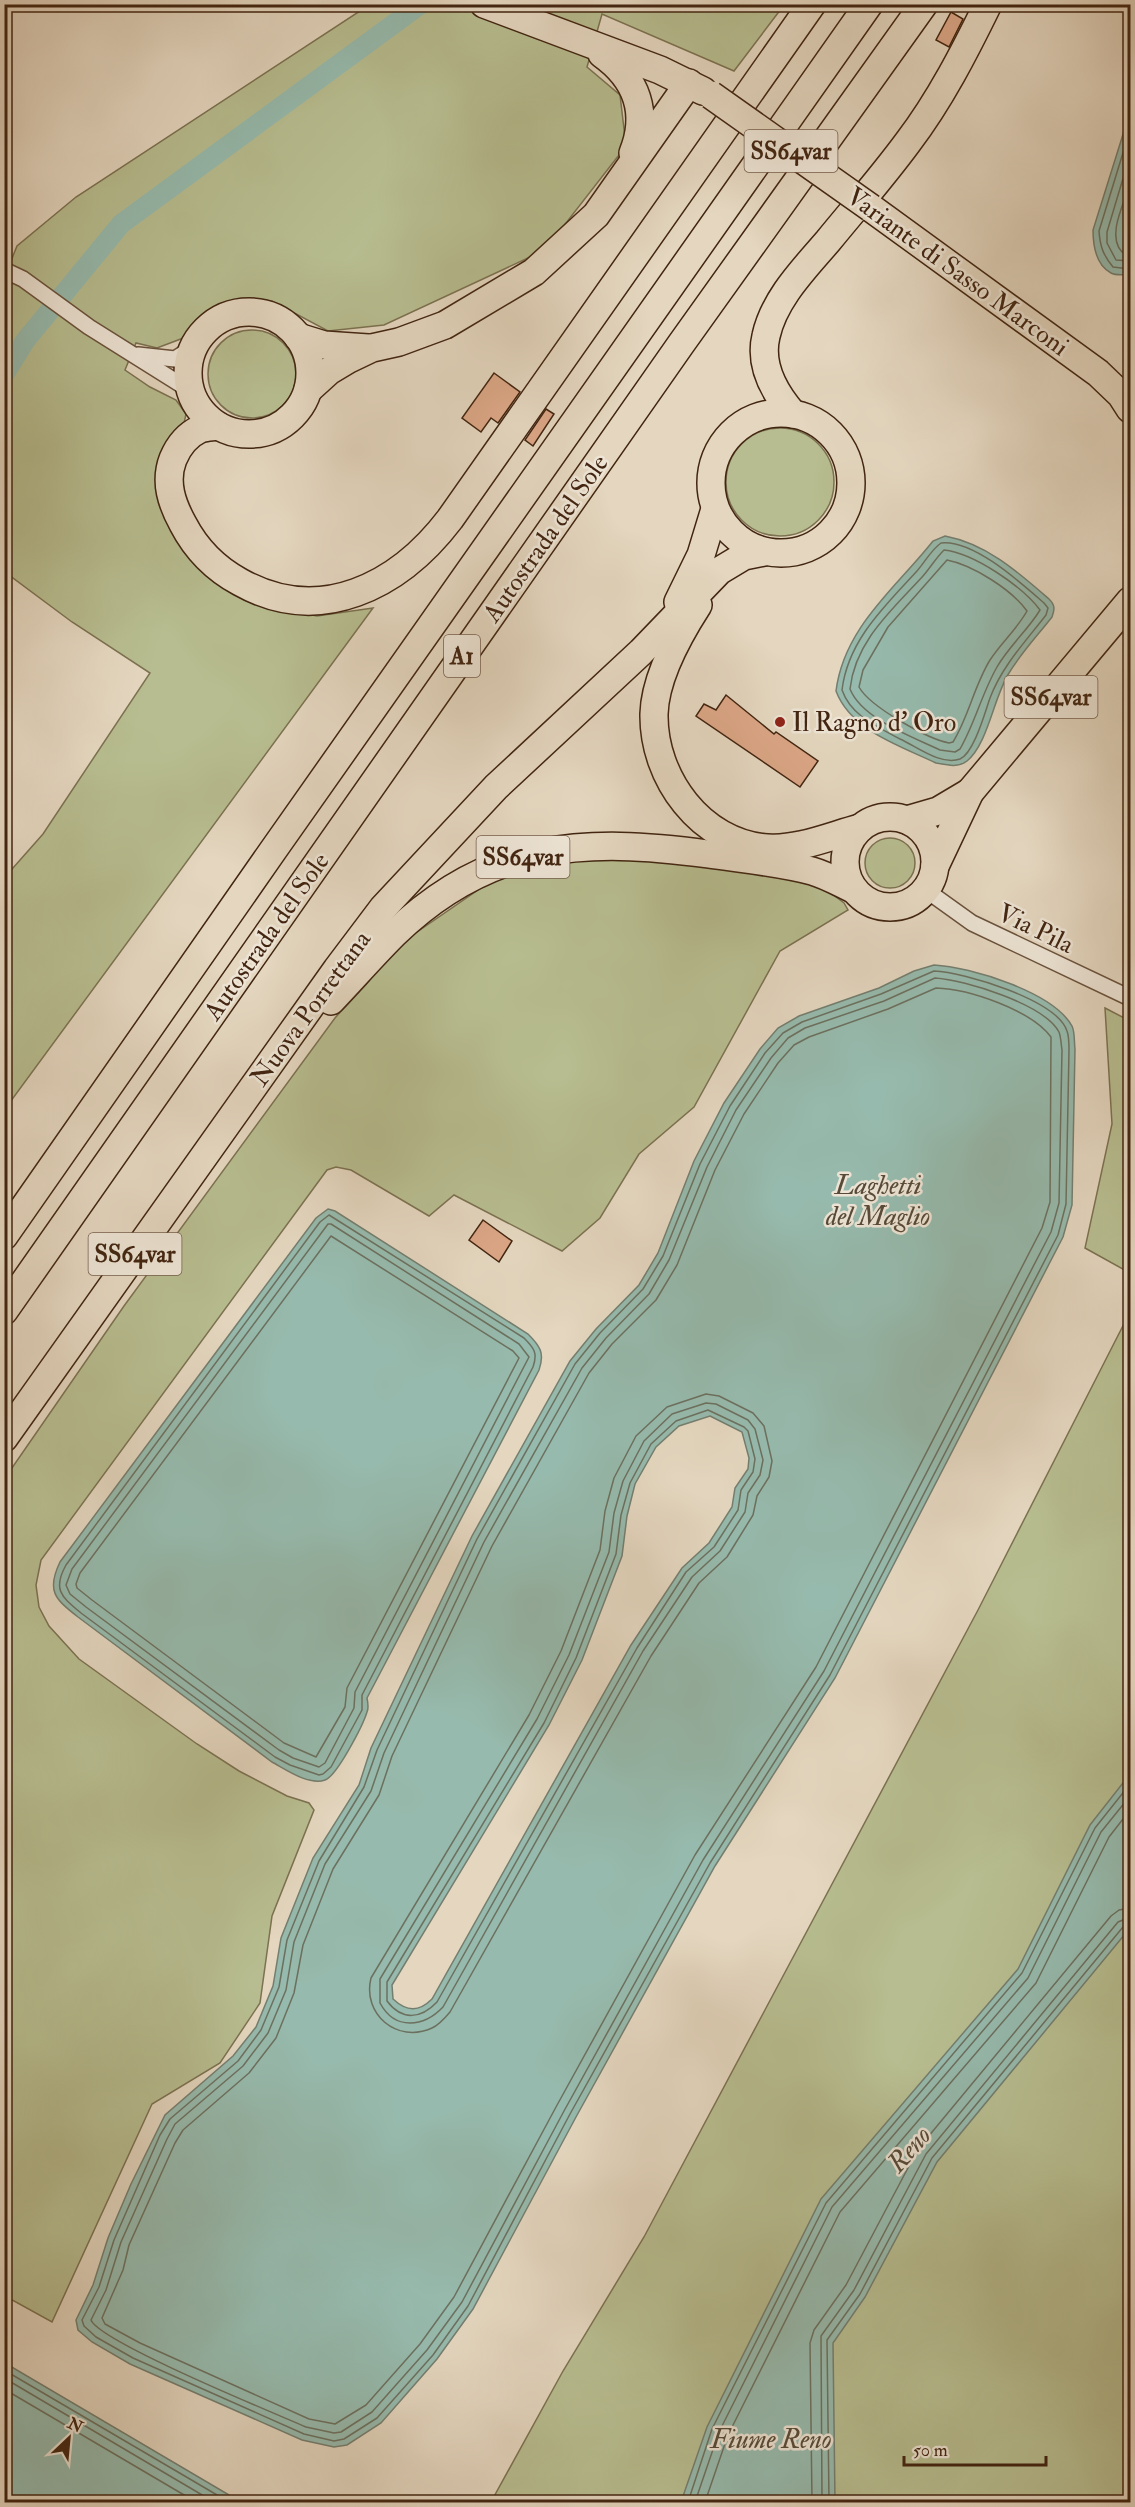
<svg xmlns="http://www.w3.org/2000/svg" width="1135" height="2507" font-family="'IM FELL Double Pica',serif">
<style>
.green{fill:#b7bd90;stroke:#7c7150;stroke-width:1.5}
.water{fill:#96baad;stroke:#747e6f;stroke-width:1.5;fill-rule:evenodd}
.lines{fill:none;stroke-linecap:round;stroke-linejoin:round}
.shore{stroke:#6c705f;stroke-width:1.5}
.canal{stroke:#96baad;stroke-width:20}
.building{fill:#dba686;stroke:#422511;stroke-width:1.5}
.street-casing{stroke:#6a513c;stroke-width:18}
.highway-casing{stroke:#422511;stroke-width:30}
.street{stroke:#ede4d5;stroke-width:15}
.highway{stroke:#e4d6bf;stroke-width:27}
.highway-bridge-casing{stroke:#422511;stroke-width:30;stroke-linecap:butt}
.highway-bridge{stroke:#e4d6bf;stroke-width:27}
.poi-dot{fill:#8f2418;stroke:#ede4d5;stroke-width:2}
.labels{text-anchor:middle;stroke-width:5;stroke-linejoin:round;paint-order:stroke}
.shield{fill:#ede4d5;stroke:#755e4c;stroke-width:1.5}
.shield-label{font-size:24px;font-weight:bold;fill:#422511}
.street-label{font-size:26px;fill:#422511;stroke:#ede4d5}
.poi-label{font-size:26px;fill:#422511;stroke:#ede4d5;text-anchor:start}
.water-label{font-size:27px;font-style:italic;fill:#574a38;stroke:#ede4d5}
</style>
<rect width="100%" height="100%" fill="#e4d6bf"/>
<filter id="stains"><feTurbulence type="fractalNoise" baseFrequency=".00333" numOctaves="4"/><feColorMatrix values="0 0 0 0 .2 0 0 0 0 .09 0 0 0 0 .02 0 0 0 .5 -.17"/></filter>
<radialGradient id="worn" r=".72"><stop offset=".6" stop-color="#630" stop-opacity="0"/><stop offset="1" stop-color="#630" stop-opacity=".3"/></radialGradient>
<g class="green">
<path d="M369 5H784L734 71 602 14 587 67 620 95 626 146 545 250 384 325 328 331 272 301 242 299 216 308 186 337 157 348 136 343 125 370 150 387 176 400 186 414 165 512 264 606 317 616 373 608 5 1109V877L43 834 150 673 72 622 5 572 4 278 17 246 76 197Z"/>
<circle cx="252" cy="374" r="44"/>
<circle cx="780" cy="482" r="54"/>
<circle cx="890" cy="863" r="25"/>
<path d="M641 857 799 880 828 891 844 903 848 910 780 951 694 1107 639 1154 600 1218 562 1251 454 1195 429 1216 351 1170 336 1167 327 1170 41 1560 36 1585 39 1607 49 1626 79 1659 197 1744 239 1771 287 1796 309 1803 314 1810 272 1916 260 2003 220 2063 152 2104 52 2322 5 2296V1478L124 1306 335 1018 404 941 481 888 507 875 559 861Z"/>
<path d="M1105 1008 1130 1021V1273L1085 1248 1112 1124Z"/>
<path d="M1130 1312V2502H491L563 2371 644 2237 978 1610Z"/>
</g>
<g class="water">
<path d="M1130 112V275C1125 274 1116 276 1111 273 1096 265 1093 245 1093 230Z"/>
<path d="M945 536C987 544 1018 572 1049 599 1055 605 1055 609 1052 617 1038 635 1021 653 1009 673 994 696 988 744 967 761 958 768 947 765 936 763 901 746 851 731 836 691 844 627 896 588 933 541Z"/>
<path d="M934 965C971 967 1053 992 1072 1026 1075 1032 1074 1042 1075 1049L1072 1205 1063 1237 835 1678 715 1866 576 2117 473 2309 437 2359 381 2423 347 2445 334 2447 302 2440 130 2364 92 2342 78 2330 76 2320 93 2285 108 2238 131 2184 165 2115 233 2056 256 2027 273 1986 281 1938 313 1858 359 1785 371 1748 472 1536 570 1361 596 1329 639 1285 658 1253 694 1161 724 1103 760 1049 778 1028 799 1016 879 988 914 971ZM710 1416 742 1432 749 1458 748 1469 735 1488 732 1507 709 1543 682 1568 631 1645 432 1999C419 2012 407 2012 393 1999L392 1985 549 1725 582 1660 622 1556 627 1516 635 1484 656 1447 679 1426Z"/>
<path d="M328 1209 335 1211 528 1334C540 1346 545 1353 539 1370L367 1698C368 1703 369 1708 367 1712 363 1725 337 1776 325 1780 309 1786 285 1769 272 1762L78 1617C55 1599 46 1591 60 1562L316 1218Z"/>
<path d="M1130 1774V1928L937 2162 865 2297 833 2343 835 2502H681L707 2427 821 2199 1018 1969 1090 1825Z"/>
<path d="M4 2363H5L241 2502H5Z"/>
</g>
<g class="lines">
<g class="shore">
<path d="M1130 130 1099 231C1100 246 1103 255 1113 267L1130 269"/>
<path d="M1130 155 1107 232V243L1116 260 1130 261"/>
<path d="M1130 184C1125 202 1106 235 1122 252H1130"/>
<path d="M941 543C973 539 1021 583 1044 603L1048 608 1046 615C1026 641 1002 666 990 698 985 712 974 753 960 759 941 766 916 746 900 739 878 727 851 716 842 690 848 640 885 606 917 571 925 562 931 550 941 543Z"/>
<path d="M944 550C974 553 1023 587 1040 610 1028 630 1009 646 997 667 982 693 975 723 960 749L955 752 940 750C913 737 862 719 850 689 855 641 893 609 923 576 930 568 936 558 944 550Z"/>
<path d="M947 560C973 565 1012 590 1027 611 1017 629 1001 643 990 660 974 686 969 716 953 742L949 743C928 739 870 707 859 687L863 670 888 627Z"/>
<path d="M934 971C964 972 1057 1000 1067 1031 1069 1036 1069 1044 1069 1050L1066 1204 1058 1235 830 1675 710 1863 570 2114 468 2306 433 2355 377 2418 344 2439 334 2441 304 2434 133 2358 96 2337 84 2326 82 2320 99 2287 114 2240 160 2135 170 2119 238 2061 261 2030 279 1987 287 1940 319 1861 364 1787 377 1750 477 1539 575 1364 600 1333 643 1289 663 1256 700 1164 730 1106 765 1053 783 1033 802 1022 881 994Z"/>
<path d="M935 978C965 980 1044 1004 1059 1032 1061 1037 1061 1044 1062 1050L1059 1203 1051 1232 824 1671 703 1860 564 2111 462 2302 427 2350 372 2412 341 2432 334 2433 306 2427C274 2413 100 2342 91 2320L106 2290 121 2242 167 2139 175 2124 243 2066 268 2033 286 1990 294 1942 325 1864 371 1791 384 1753 484 1542 582 1368 606 1338 649 1294 669 1260 707 1167 736 1110 771 1058 788 1038 805 1028 884 1001Z"/>
<path d="M936 988C969 989 1031 1010 1051 1037L1050 1202 1042 1228 816 1667 695 1855 556 2107 454 2297 420 2344 366 2405 335 2424 309 2419 140 2343 105 2324 102 2318 123 2270 129 2245 175 2143 183 2130 249 2073 276 2038 294 1993 303 1945 333 1869 379 1795 392 1756 492 1546 589 1373 612 1344 656 1300 677 1265 715 1170 744 1114 778 1063 794 1045 809 1037 888 1009Z"/>
<path d="M329 1215 524 1338C534 1348 538 1353 533 1367L362 1695V1710L331 1767 323 1774 319 1775 290 1765 275 1757 81 1613C62 1597 52 1590 66 1565L320 1222Z"/>
<path d="M328 1224H331L519 1344 529 1357 355 1692 354 1708 325 1763 319 1767 293 1758 279 1750 86 1607 70 1594 66 1585 72 1569Z"/>
<path d="M331 1236 513 1351 519 1358 347 1688 345 1707 316 1757 284 1743 92 1600 77 1588 76 1584 80 1573Z"/>
<path d="M706 1394 719 1396 753 1413 764 1426 772 1461 769 1477 757 1496 753 1515 727 1557 699 1583 651 1656 450 2012C445 2018 439 2025 432 2028 397 2044 362 2014 371 1978L529 1715 561 1651 600 1550 605 1511 614 1478 636 1436 667 1407Z"/>
<path d="M706 1403 716 1404 748 1420 755 1429 763 1460 760 1475 748 1493 745 1512 720 1551 692 1577 643 1651 443 2007C424 2027 395 2031 380 2003V1979L537 1719 569 1655 609 1552 614 1513 623 1481 644 1441 672 1414Z"/>
<path d="M708 1410 744 1427 748 1431 755 1459 753 1472 741 1490 738 1510 714 1547 686 1572 637 1648 437 2002C421 2019 402 2021 387 2001V1982L544 1723 576 1658 616 1554 621 1515 630 1483 651 1444 676 1421Z"/>
<path d="M4 2370 229 2502"/>
<path d="M4 2378 214 2502"/>
<path d="M4 2389 196 2502"/>
<path d="M688 2502 712 2429 826 2203 1022 1973 1095 1828 1130 1784"/>
<path d="M695 2502 719 2432 832 2207 1028 1978 1101 1832 1130 1796"/>
<path d="M705 2502 728 2435 840 2212 1036 1983 1109 1837 1130 1810"/>
<path d="M812 2502 810 2343 814 2330 846 2285 918 2149 1111 1916 1119 1910 1130 1908"/>
<path d="M822 2502 821 2336 854 2290 926 2154 1118 1922 1130 1917"/>
<path d="M829 2502 827 2340 860 2294 932 2158 1123 1927 1130 1924"/>
</g>
<path class="canal" d="M4 375 25 341 121 224 421 4"/>
</g>
<g class="building">
<path d="M951 12 963 19 949 47 936 40Z"/>
<path d="M494 373 520 392 498 423 491 418 481 432 462 418Z"/>
<path d="M546 409 554 414 533 446 525 440Z"/>
<path d="M726 695 774 734 776 732 818 761 800 787 696 716 704 704 716 710Z"/>
<path d="M483 1220 512 1241 499 1262 469 1240Z"/>
</g>
<g class="lines">
<defs>
<g id="street">
<path d="M4 270 23 279 89 327 191 391"/>
<path d="M138 355 175 359 195 346"/>
<path d="M926 890 972 923 1130 998"/>
</g>
<g id="highway">
<path d="M484 4 660 70 703 91"/>
<path d="M602 54C637 79 649 113 633 153"/>
<path d="M871 208 1098 373 1121 395 1130 409"/>
<circle cx="249" cy="373" r="61"/>
<path d="M298 337 324 345 368 348"/>
<path d="M308 390 329 371 349 359 372 348 399 342 445 325 534 272 596 215 689 83"/>
<circle cx="781" cy="483" r="70"/>
<path d="M793 414C774 392 759 365 766 336 774 299 804 269 828 241 855 208 883 176 908 142 940 100 965 51 988 4"/>
<path d="M218 426C212 427 205 427 200 429 187 435 178 447 173 459 164 482 172 504 183 524 196 549 216 569 240 582 320 627 399 586 450 519L812 4"/>
<path d="M678 602 701 555 715 509"/>
<path d="M698 605C678 636 655 677 654 714 653 778 701 843 767 848 799 850 830 836 860 828"/>
<circle cx="890" cy="862" r="45"/>
<path d="M907 820 938 811 970 792"/>
<path d="M935 866 970 792 1130 601"/>
<path d="M331 1001C352 979 372 956 394 934 489 842 584 837 708 854 742 859 778 862 812 871 826 875 840 883 853 889"/>
<path d="M4 1236 274 849 869 4"/>
<path d="M4 1311 681 344 924 4"/>
<path d="M4 1438 337 969 383 908 496 787 641 652 719 571 744 556 764 552"/>
</g>
</defs>
<use href="#street" class="street-casing"/>
<use href="#highway" class="highway-casing"/>
<use href="#street" class="street"/>
<use href="#highway" class="highway"/>
<defs>
<path id="highway-bridge" d="M711 95 871 208"/>
</defs>
<use href="#highway-bridge" class="highway-bridge-casing"/>
<use href="#highway-bridge" class="highway-bridge"/>
</g>
<circle class="poi-dot" cx="780" cy="722" r="6"/>
<g class="labels">
<g class="shield">
<rect x="744.5" y="130" width="93" height="42" rx="4.5"/>
<rect x="444" y="635" width="36" height="42" rx="4.5"/>
<rect x="1004.5" y="676" width="93" height="42" rx="4.5"/>
<rect x="476.5" y="836" width="93" height="42" rx="4.5"/>
<rect x="88.5" y="1233" width="93" height="42" rx="4.5"/>
</g>
<g class="shield-label">
<text x="791" y="159">SS64var</text>
<text x="462" y="664">A1</text>
<text x="1051" y="705">SS64var</text>
<text x="523" y="865">SS64var</text>
<text x="135" y="1262">SS64var</text>
</g>
<g class="street-label">
<text transform="translate(958 271) rotate(36)" y="9">Variante di Sasso Marconi</text>
<text transform="translate(545 538) rotate(-55)" y="9">Autostrada del Sole</text>
<text transform="translate(1036 928) rotate(26)" y="9">Via Pila</text>
<text transform="translate(266 936) rotate(-55)" y="9">Autostrada del Sole</text>
<text transform="translate(310 1008) rotate(-54)" y="9">Nuova Porrettana</text>
</g>
<g class="poi-label">
<text x="792" y="731">Il Ragno d' Oro</text>
</g>
<g class="water-label">
<text x="878" y="1194">Laghetti<tspan x="878" dy="31">del Maglio</tspan></text>
<text transform="translate(909 2149) rotate(-49)" y="9">Reno</text>
<text x="771" y="2448">Fiume Reno</text>
</g>
</g>
<rect width="1135" height="2507" fill="none" stroke="#e4d6bf" stroke-width="24"/>
<rect x="6" y="6" width="1123" height="2495" fill="none" stroke="#422511" stroke-width="3"/>
<rect x="12" y="12" width="1111" height="2483" fill="none" stroke="#422511" stroke-width="1.5"/>
<g transform="translate(69 2438) rotate(26)" stroke="#ede4d5" stroke-width="4.5" paint-order="stroke">
<path d="M0-4.5L10 22L0 15L-10 22Z" fill="#422511"/>
<text y="-9" font-size="16" font-weight="bold" text-anchor="middle" fill="#422511">N</text>
</g>
<path d="M904 2456v9h142v-9" fill="none" stroke="#422511" stroke-width="3"/>
<text x="913" y="2456" font-size="18" fill="#422511" stroke="#ede4d5" stroke-width="4.5" paint-order="stroke">50 m</text>
<rect width="100%" height="100%" filter="url(#stains)"/>
<rect width="100%" height="100%" fill="url(#worn)"/>
</svg>
